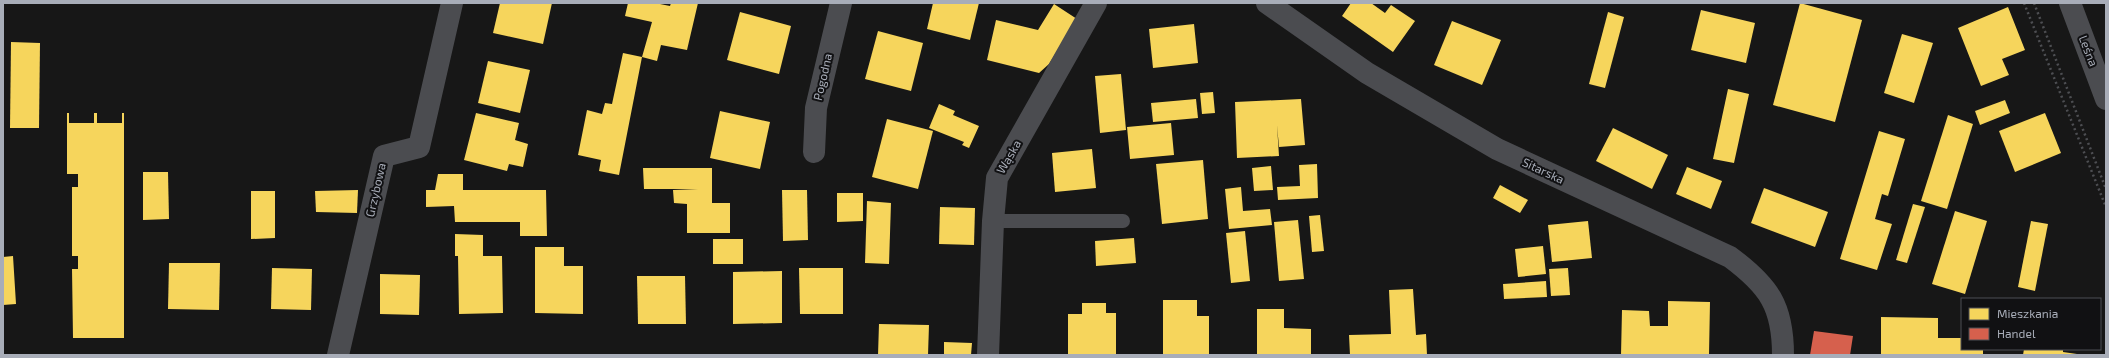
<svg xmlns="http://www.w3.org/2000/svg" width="2109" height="358" font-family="'Exo 2',sans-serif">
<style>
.homes{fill:#f6d55c}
.shops{fill:#d6604d}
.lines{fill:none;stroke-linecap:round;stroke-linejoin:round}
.path{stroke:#4d4e52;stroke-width:2.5;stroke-dasharray:2 3;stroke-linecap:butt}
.service{stroke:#4b4c50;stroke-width:14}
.minor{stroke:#4b4c50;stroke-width:22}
.labels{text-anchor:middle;stroke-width:4;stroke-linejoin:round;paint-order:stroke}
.street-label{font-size:12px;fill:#a8adb8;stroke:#111113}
</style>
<rect width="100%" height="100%" fill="#171717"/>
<g class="homes">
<path d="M500 3H552L543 44 493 33Z"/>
<path d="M628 3H655L670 6 671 3H698L687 50 661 45 657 61 642 57 652 22 625 16Z"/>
<path d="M933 3H979L970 40 927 29Z"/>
<path d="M1351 3H1371L1385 13 1391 5 1415 21 1393 52 1342 16Z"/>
<path d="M1800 3 1862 20 1835 122 1773 105Z"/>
<path d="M1054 4 1077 19 1049 64 1039 73 987 60 996 20 1038 30Z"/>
<path d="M2008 7 2025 50 2002 59 2009 75 1981 86 1958 28Z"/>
<path d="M1701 10 1755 23 1746 63 1691 50Z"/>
<path d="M740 12 791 26 779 74 727 60Z"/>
<path d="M1608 12 1624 17 1605 88 1589 84Z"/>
<path d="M1452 21 1501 40 1482 85 1434 65Z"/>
<path d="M1194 24 1198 63 1153 68 1149 29Z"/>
<path d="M878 31 923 43 911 91 865 79Z"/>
<path d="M1902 34 1933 43 1914 103 1884 93Z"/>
<path d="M11 42 40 43 39 128H10Z"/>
<path d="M623 53 642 57 619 175 599 171 601 160 578 155 587 110 602 114 605 103 612 104Z"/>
<path d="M488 61 530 70 520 113 478 103Z"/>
<path d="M1121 74 1126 130 1100 133 1095 76Z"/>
<path d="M1728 89 1749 94 1734 163 1713 159Z"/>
<path d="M1213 92 1215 113 1202 114 1200 93Z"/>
<path d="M1196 99 1198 118 1153 122 1151 103Z"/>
<path d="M1301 99 1305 145 1279 147 1277 125 1279 156 1237 158 1235 102Z"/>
<path d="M2005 100 2010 113 1980 125 1975 111Z"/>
<path d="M939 104 955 111 953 115 979 126 969 148 962 145 964 142 929 128Z"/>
<path d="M720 111 770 122 760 169 710 158Z"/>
<path d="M67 113H69V123H94V113H97V123H122V113H124V338H73L72 269H78V256H72V187H78V174H67Z"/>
<path d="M476 113 519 123 515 140 528 144 523 167 509 164 507 171 464 160Z"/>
<path d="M2045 113 2061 153 2015 172 1999 131Z"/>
<path d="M1948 115 1973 124 1947 209 1921 201Z"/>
<path d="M887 119 933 131 918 189 872 177Z"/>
<path d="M1171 123 1174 155 1130 159 1127 127Z"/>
<path d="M1613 128 1668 155 1652 189 1596 161Z"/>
<path d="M1879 131 1905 139 1888 196 1882 194 1875 219 1892 224 1877 270 1840 259Z"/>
<path d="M1092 149 1096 188 1055 192 1052 153Z"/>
<path d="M1203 160 1208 219 1162 224 1156 164Z"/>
<path d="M1317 164 1318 198 1278 200 1277 187 1300 186 1299 165Z"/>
<path d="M1271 166 1273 190 1254 191 1252 168Z"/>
<path d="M1687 167 1722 181 1711 209 1676 194Z"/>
<path d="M643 168H712V203H730V233H687V204L674 203 673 190 698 189H644Z"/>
<path d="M143 172H168L169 219 143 220Z"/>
<path d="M438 174H463V190H546L547 236H520V222H455L454 206 426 207V190H435Z"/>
<path d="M1500 185 1528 200 1520 213 1493 198Z"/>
<path d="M1241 187 1243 211 1270 209 1272 225 1229 229 1225 189Z"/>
<path d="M1764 188 1828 212 1815 247 1751 223Z"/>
<path d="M358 190 357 213 316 212 315 191Z"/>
<path d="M782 190H807L808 240 783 241Z"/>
<path d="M251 191H275V238L251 239Z"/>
<path d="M837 193H863V221L837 222Z"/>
<path d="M867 201 891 203 889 264 865 263Z"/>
<path d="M1913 204 1925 207 1907 263 1896 260Z"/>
<path d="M940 207 975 208 974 245 939 244Z"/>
<path d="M1955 211 1987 221 1965 294 1932 284Z"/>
<path d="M1320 215 1324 251 1312 252 1309 216Z"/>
<path d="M1298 220 1304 279 1279 281 1274 222Z"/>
<path d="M1588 221 1592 258 1552 262 1548 225Z"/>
<path d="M2031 221 2048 224 2035 291 2018 287Z"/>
<path d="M1245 231 1250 281 1231 283 1226 233Z"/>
<path d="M455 234 483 235V256H502L503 313 459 314 458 256H455Z"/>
<path d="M1134 238 1136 263 1096 266 1095 241Z"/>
<rect x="713" y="239" width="30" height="25"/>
<path d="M1543 246 1546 274 1518 277 1515 249Z"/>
<path d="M535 247H564V266H583V314L535 313Z"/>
<path d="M13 256 16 304 3 305V257Z"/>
<path d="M169 263H220L219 310 168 309Z"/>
<path d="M272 268 312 269 311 310 271 309Z"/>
<path d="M799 268H843V314H800Z"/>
<path d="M1568 268 1570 295 1551 296 1549 269Z"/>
<path d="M782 271V323L733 324V272Z"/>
<path d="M380 274 420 275 419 315 380 314Z"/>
<path d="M637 276H685L686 324H638Z"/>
<path d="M1546 281 1547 297 1504 299 1503 284Z"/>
<path d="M1413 289 1416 335 1426 334 1427 355H1350L1349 335 1391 334 1389 290Z"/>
<path d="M1163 300H1197V316H1209V355H1163Z"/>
<path d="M1668 301 1710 302 1709 355H1621L1622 310 1649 311 1650 326H1668Z"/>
<path d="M1082 303H1106V313H1116V355H1068V314H1082Z"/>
<path d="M1257 309H1284V328L1311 329V355H1257Z"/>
<path d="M1881 317 1938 318V338H1962V349H1983V355H1881Z"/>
<path d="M879 324 929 325 928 355H878Z"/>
<path d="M944 342 972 343 971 355H944Z"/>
<path d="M2024 349H2063V352L2084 355H2023Z"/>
</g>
<path class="shops" d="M1814 331 1853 336 1850 355H1810Z"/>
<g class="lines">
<g class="path">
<path d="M2024 3 2106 207"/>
<path d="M2034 3 2106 189"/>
</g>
<path class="service" d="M993 221H1123"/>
<g class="minor">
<path d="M1267 3 1367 73 1497 149 1730 257C1769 286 1783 306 1783 355"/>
<path d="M2070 3 2106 99"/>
<path d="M814 152 816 108 841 3"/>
<path d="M338 355 384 156 419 147 452 3"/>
<path d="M988 355 993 221 997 178 1096 3"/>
</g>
</g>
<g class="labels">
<g class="street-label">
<text transform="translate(2088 51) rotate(69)" y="4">Leśna</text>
<text transform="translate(823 77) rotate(-77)" y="4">Pogodna</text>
<text transform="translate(1009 157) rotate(-60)" y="4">Wąska</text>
<text transform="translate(1543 171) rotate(25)" y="4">Sitarska</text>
<text transform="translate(376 190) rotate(-77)" y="4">Grzybowa</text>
</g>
</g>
<rect width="2109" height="358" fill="none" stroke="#a8adb8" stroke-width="8"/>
<rect x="1961" y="298" width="140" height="52" fill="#111113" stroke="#4d4f55"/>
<rect x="1969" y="308" width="20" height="12" fill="#f6d55c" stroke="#4d4f55"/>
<text x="1997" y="318" font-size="12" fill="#a8adb8">Mieszkania</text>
<rect x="1969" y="328" width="20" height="12" fill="#d6604d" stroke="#4d4f55"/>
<text x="1997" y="338" font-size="12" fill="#a8adb8">Handel</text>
</svg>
